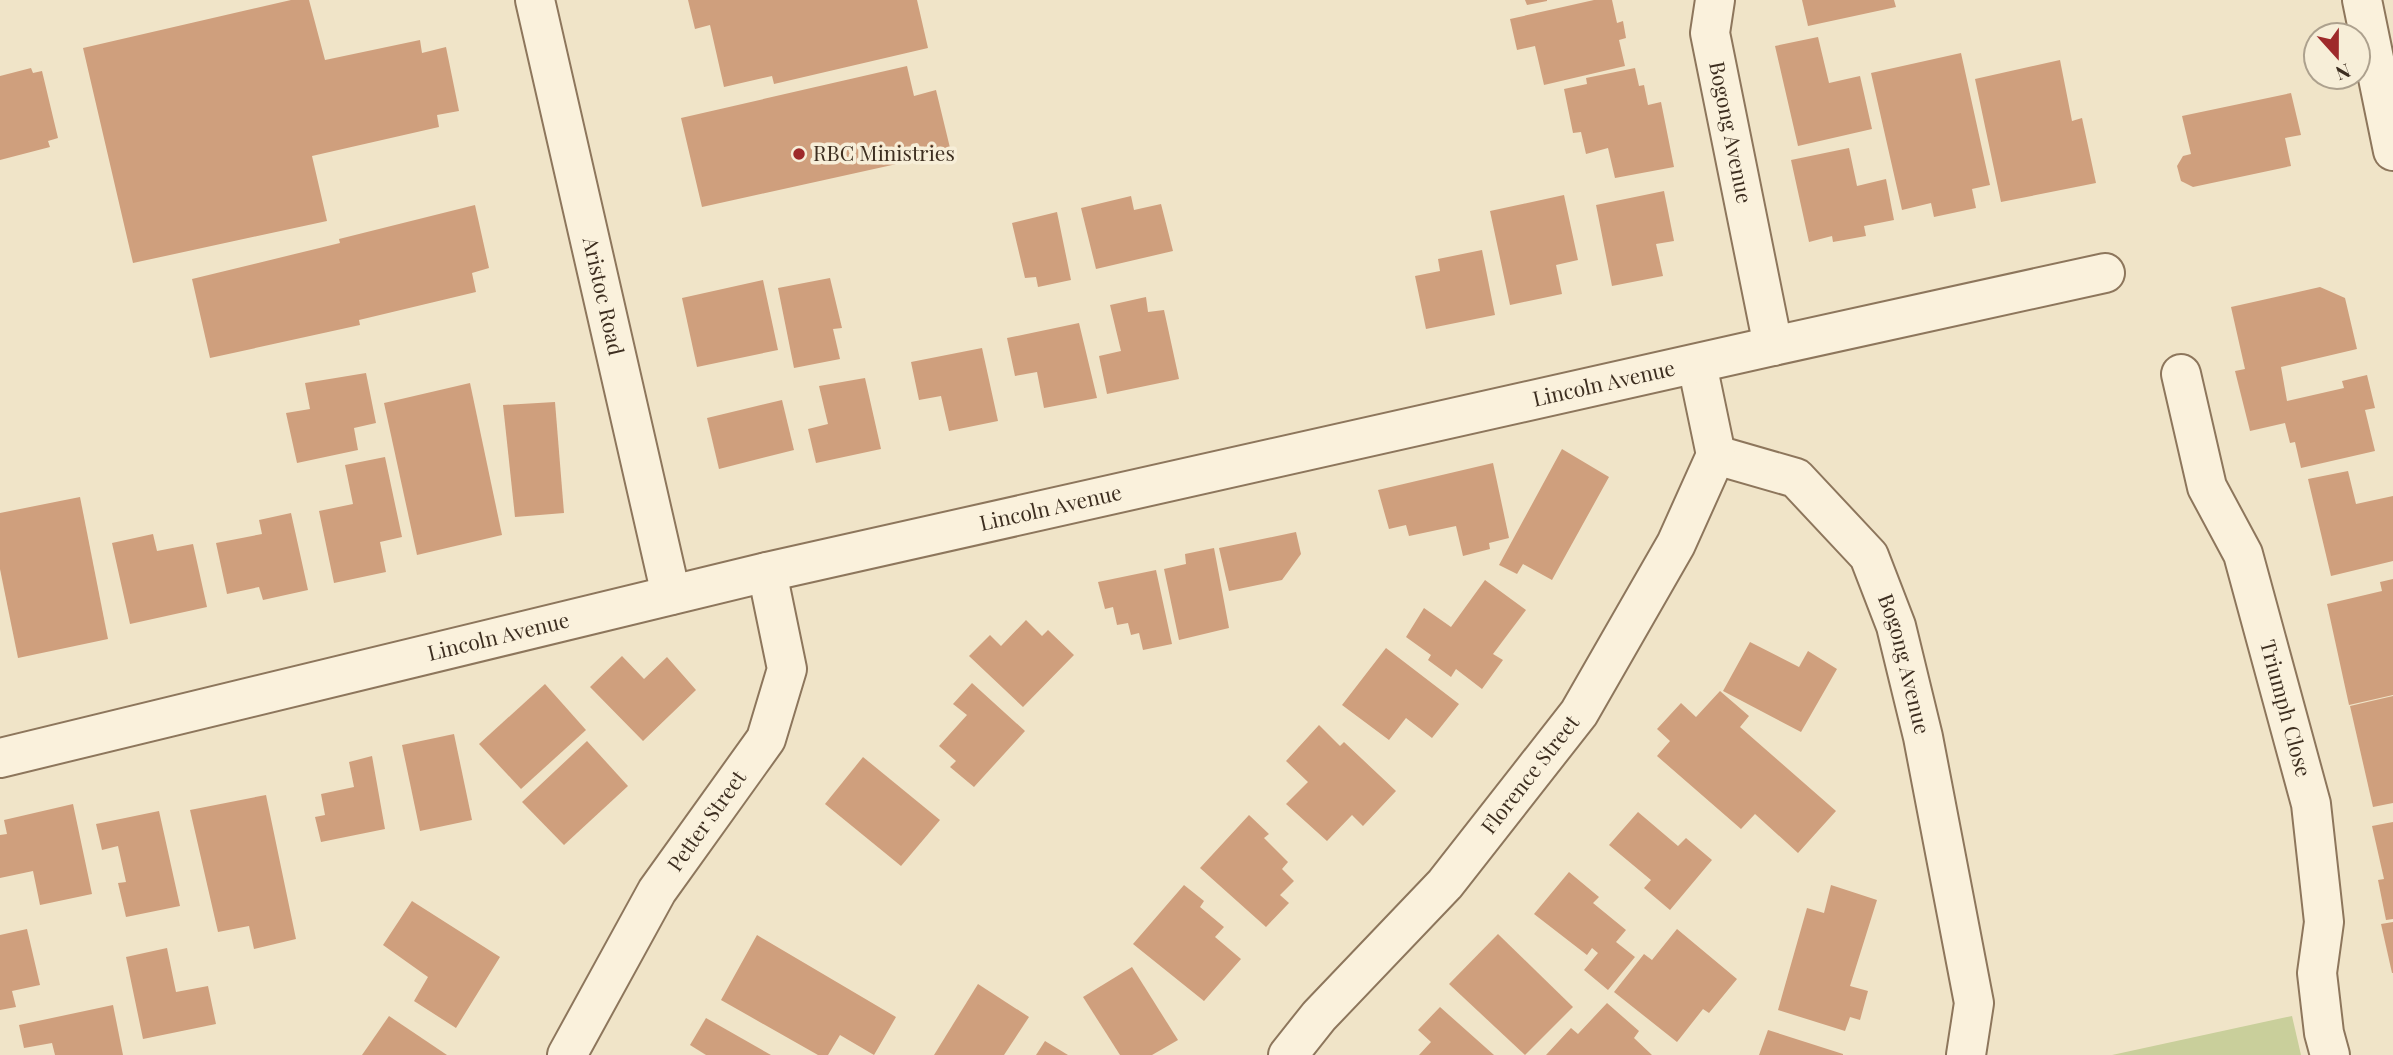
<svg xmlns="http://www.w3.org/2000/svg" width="2393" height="1055" font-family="'Playfair Display',serif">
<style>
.green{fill:#c9cf9b}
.building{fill:#cf9f7d}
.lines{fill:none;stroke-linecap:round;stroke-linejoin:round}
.street-casing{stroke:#8d765c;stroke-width:42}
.street{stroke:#faf1dc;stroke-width:38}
.poi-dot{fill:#9e2a2b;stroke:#f7eed8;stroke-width:2.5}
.labels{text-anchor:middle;stroke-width:7;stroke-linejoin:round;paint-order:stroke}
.street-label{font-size:21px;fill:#3d2e20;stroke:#f7eed8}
.poi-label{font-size:21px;fill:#3d2e20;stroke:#f7eed8;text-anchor:start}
</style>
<rect width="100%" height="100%" fill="#f0e4c8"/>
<path class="green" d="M2292 1016 2301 1055H2112Z"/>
<g class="building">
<path d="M291 0H309L325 60 420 40 422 53 446 47 459 111 437 115 439 127 312 156 327 221 133 263 83 48Z"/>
<path d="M688 0H917L928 48 774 84 772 76 724 87 710 25 695 29Z"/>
<path d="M1525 0H1547V1L1527 5Z"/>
<path d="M1594 0H1612L1617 23 1623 21 1626 38 1619 40 1625 66 1544 85 1535 46 1517 50 1510 19Z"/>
<path d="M1802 0H1894L1896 7 1808 26Z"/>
<path d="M1818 37 1829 83 1860 76 1872 129 1798 146 1775 46Z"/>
<path d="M1961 53 1990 185 1972 189 1976 208 1934 217 1931 203 1902 210 1871 73Z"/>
<path d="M2060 60 2072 121 2082 118 2096 183 2001 202 1975 79Z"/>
<path d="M907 66 914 96 936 90 951 152 702 207 681 118Z"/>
<path d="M31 68 33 73 42 71 58 138 48 141 50 147 0 160V76Z"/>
<path d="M1635 68 1639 86 1644 85 1648 105 1661 102 1674 167 1615 178 1608 148 1586 154 1581 132 1573 133 1564 89 1587 84 1586 78Z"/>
<path d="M2291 93 2301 135 2285 138 2291 166 2193 187 2181 181 2177 166 2183 156 2191 154 2182 116Z"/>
<path d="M1849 148 1857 186 1886 179 1894 220 1864 226 1866 236 1833 242 1832 236 1809 242 1791 160Z"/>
<path d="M1664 191 1674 241 1656 244 1663 276 1612 286 1596 205Z"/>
<path d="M1564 195 1578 260 1556 265 1562 294 1510 305 1490 211Z"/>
<path d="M1131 196 1134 210 1161 204 1173 251 1096 269 1081 208Z"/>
<path d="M475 205 489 268 472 273 476 292 359 320 360 325 210 358 192 279 340 243 339 239Z"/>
<path d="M1057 212 1071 280 1038 287 1036 277 1025 278 1012 223Z"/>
<path d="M1482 250 1495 315 1426 329 1415 276 1440 271 1438 259Z"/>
<path d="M830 278 842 328 833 329 840 359 794 368 778 288Z"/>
<path d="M763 280 778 350 697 367 682 298Z"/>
<path d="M2320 287 2345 298 2357 349 2281 367 2287 401 2344 388 2342 381 2367 375 2375 408 2365 410 2375 451 2301 468 2295 442 2290 443 2285 423 2250 431 2235 371 2245 369 2231 307Z"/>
<path d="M1146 297 1148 312 1164 310 1179 379 1107 394 1099 356 1121 351 1110 305Z"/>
<path d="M1079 323 1097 398 1044 408 1037 372 1015 376 1007 338Z"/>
<path d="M982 348 998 421 949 431 941 396 919 400 911 362Z"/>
<path d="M366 373 376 423 354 428 358 450 297 463 286 413 310 409 305 383Z"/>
<path d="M865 378 881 449 816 463 808 429 828 424 819 386Z"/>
<path d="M470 383 502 535 417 555 384 403Z"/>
<path d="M782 400 794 450 719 469 707 418Z"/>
<path d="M555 402 564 513 515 517 503 405Z"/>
<path d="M1562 449 1609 477 1552 580 1523 564 1517 574 1499 565Z"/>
<path d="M385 457 402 537 380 542 386 572 334 583 319 511 353 504 345 465Z"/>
<path d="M1493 463 1509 538 1489 543 1490 549 1463 556 1456 526 1409 536 1406 525 1389 529 1378 490Z"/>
<path d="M2348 471 2356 504 2393 496V561L2331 576 2308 479Z"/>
<path d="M80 497 108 639 18 658 0 569V513Z"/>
<path d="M291 513 308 590 263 600 259 587 227 594 216 543 262 534 259 520Z"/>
<path d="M1296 532 1301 554 1282 580 1229 591 1219 548Z"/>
<path d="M153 534 157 551 193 544 207 607 130 624 112 543Z"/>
<path d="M1214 548 1229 628 1179 640 1164 569 1186 564 1185 554Z"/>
<path d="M1156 570 1172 644 1143 650 1139 633 1131 635 1128 623 1117 625 1113 607 1105 609 1098 582Z"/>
<path d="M2393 579V695L2349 705 2327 604 2382 591 2380 582Z"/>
<path d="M1485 580 1526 610 1493 654 1503 660 1482 689 1456 669 1451 677 1428 660 1431 655 1406 637 1424 608 1451 627Z"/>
<path d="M1026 620 1042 636 1048 630 1074 655 1023 707 969 656 990 635 1001 646Z"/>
<path d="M1750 642 1799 667 1808 651 1837 669 1801 732 1723 691Z"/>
<path d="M1386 648 1459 704 1432 738 1406 718 1389 740 1342 705Z"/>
<path d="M622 656 644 679 667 657 696 690 643 741 590 687Z"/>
<path d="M972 683 1025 731 974 787 950 767 956 761 939 746 967 715 953 704Z"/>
<path d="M545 684 586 730 521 789 479 744Z"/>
<path d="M1720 691 1749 716 1740 727 1836 811 1798 853 1755 814 1741 829 1657 756 1670 741 1657 729 1681 703 1696 717Z"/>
<path d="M2393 696V803L2373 807 2350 706Z"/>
<path d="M1319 725 1340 746 1344 742 1396 791 1363 826 1352 815 1327 841 1286 804 1308 782 1286 761Z"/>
<path d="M454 734 472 820 420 831 402 745Z"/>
<path d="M587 741 628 786 564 845 522 802Z"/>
<path d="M372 756 385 829 321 842 315 817 325 815 321 794 354 787 349 762Z"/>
<path d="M863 757 940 820 901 866 825 804Z"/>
<path d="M266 795 296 939 254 949 249 926 218 932 190 810Z"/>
<path d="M73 804 92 894 40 905 33 871 0 878V835L7 834 4 820Z"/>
<path d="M159 811 180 906 126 917 118 883 126 882 118 846 102 850 96 824Z"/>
<path d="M1638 812 1678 846 1686 838 1712 860 1670 910 1644 888 1651 880 1609 845Z"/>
<path d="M1249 815 1269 834 1264 838 1288 862 1282 869 1294 881 1280 895 1289 903 1266 927 1200 868Z"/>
<path d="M2393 822V919L2386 920 2378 880 2384 879 2372 826Z"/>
<path d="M1569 872 1599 897 1593 903 1626 930 1616 942 1635 957 1608 990 1584 970 1598 953 1592 948 1587 955 1534 914Z"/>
<path d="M1184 885 1204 901 1200 907 1224 927 1215 937 1241 959 1204 1001 1133 944Z"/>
<path d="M1831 885 1877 900 1850 986 1868 991 1860 1020 1850 1017 1845 1031 1778 1010 1807 908 1824 913Z"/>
<path d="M412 901 500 957 456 1028 414 1001 428 977 383 945Z"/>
<path d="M2393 922V973H2392L2381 924Z"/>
<path d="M27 929 40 985 12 991 16 1007 0 1010V935Z"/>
<path d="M1677 929 1737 979 1709 1013 1703 1009 1677 1042 1614 992 1644 954 1652 960Z"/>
<path d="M1498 934 1573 1007 1525 1055 1449 984Z"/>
<path d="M757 935 896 1017 874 1055 840 1035 828 1055H818L721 1000Z"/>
<path d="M167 948 176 992 208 986 216 1024 143 1039 126 957Z"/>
<path d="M1132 967 1178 1040 1152 1055H1120L1083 997Z"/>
<path d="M978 984 1029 1017 1004 1055H934Z"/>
<path d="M1607 1003 1639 1031 1634 1038 1652 1055H1546L1571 1028 1578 1034Z"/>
<path d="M113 1005 123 1055H55L52 1043 24 1048 19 1025Z"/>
<path d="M1440 1007 1494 1055H1419L1431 1042 1418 1030Z"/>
<path d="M389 1016 447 1055H362Z"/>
<path d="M706 1018 771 1055H706L690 1045Z"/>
<path d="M1768 1030 1843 1054V1055H1759Z"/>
<path d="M1045 1041 1068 1055H1036Z"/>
</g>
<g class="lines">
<defs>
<g id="street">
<path id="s1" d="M535 0 671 595"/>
<path id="s2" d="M1715 0 1710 33 1773 346"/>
<path d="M2362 0 2393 151"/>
<path id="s3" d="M1697 364 1716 455 1796 478 1869 556 1896 626 1923 737 1974 1003 1966 1055"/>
<path id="s4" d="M2181 374 2207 487 2243 554 2311 804 2324 922 2317 973 2324 1033 2330 1055"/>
<path id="s5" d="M0 758 767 572 1773 346 2105 273"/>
<path id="s6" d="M567 1055 657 891 766 739 787 669 767 572"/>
<path id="s7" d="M1288 1055 1319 1016 1445 884 1579 713 1676 544 1716 455"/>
</g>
</defs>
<use href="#street" class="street-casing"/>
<use href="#street" class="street"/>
</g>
<circle class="poi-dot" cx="799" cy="154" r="7"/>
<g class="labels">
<g class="street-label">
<text dy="7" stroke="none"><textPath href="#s2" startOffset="135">Bogong Avenue</textPath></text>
<text dy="7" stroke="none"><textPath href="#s1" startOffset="304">Aristoc Road</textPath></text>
<text dy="7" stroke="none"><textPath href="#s5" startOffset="1647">Lincoln Avenue</textPath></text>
<text dy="7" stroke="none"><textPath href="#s5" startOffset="1080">Lincoln Avenue</textPath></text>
<text dy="7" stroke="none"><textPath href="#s5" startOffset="513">Lincoln Avenue</textPath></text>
<text dy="7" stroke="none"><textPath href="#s3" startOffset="397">Bogong Avenue</textPath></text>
<text dy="7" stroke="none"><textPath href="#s4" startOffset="352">Triumph Close</textPath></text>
<text dy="7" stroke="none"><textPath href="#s7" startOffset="371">Florence Street</textPath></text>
<text dy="7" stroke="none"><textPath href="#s6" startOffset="273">Petter Street</textPath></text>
</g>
<g class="poi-label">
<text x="813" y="161">RBC Ministries</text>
</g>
</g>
<g transform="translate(2337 56) rotate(159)"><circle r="33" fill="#f7eed8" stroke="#ada18e" stroke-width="2"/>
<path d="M0-5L12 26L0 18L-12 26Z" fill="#9e2a2b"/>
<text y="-10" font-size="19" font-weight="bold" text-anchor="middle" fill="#3d2e20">N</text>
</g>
</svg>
